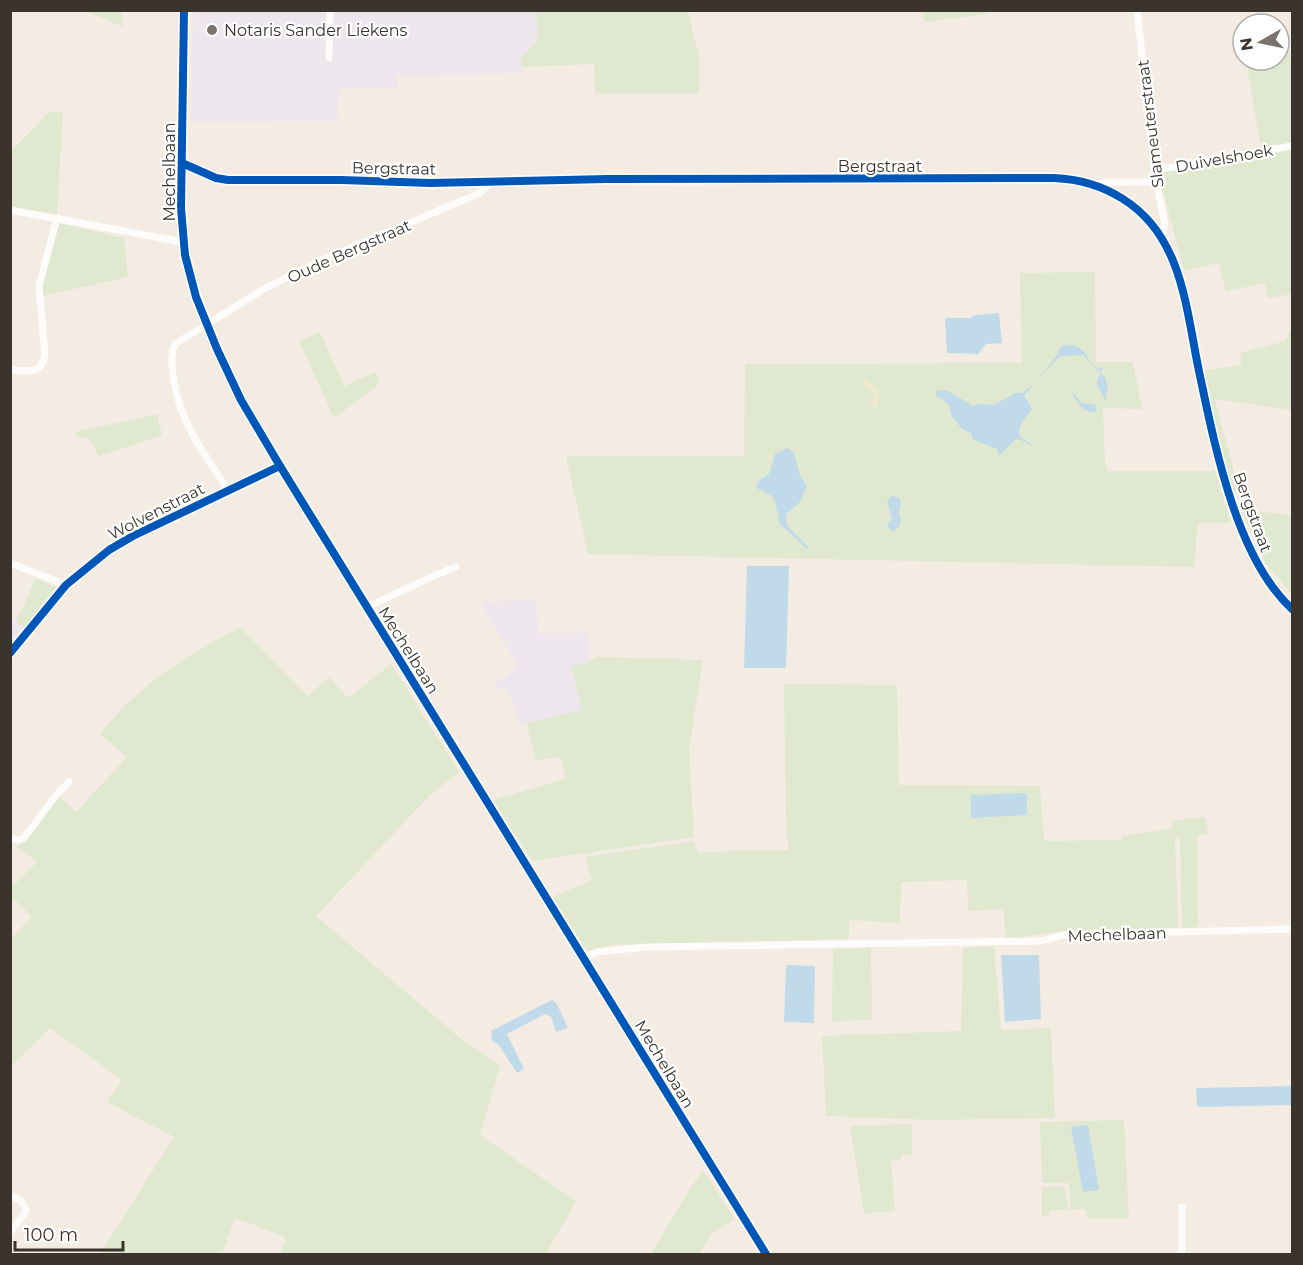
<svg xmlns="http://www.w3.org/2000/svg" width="1303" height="1265" font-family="Montserrat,sans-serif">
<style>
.industrial{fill:#eee6ed}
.green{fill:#e0e8cf}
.sand{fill:#f2e9d0}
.water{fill:#c0daea}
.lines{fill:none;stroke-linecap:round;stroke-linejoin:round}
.minor{stroke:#fdfcfb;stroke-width:7}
.tertiary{stroke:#fdfcfb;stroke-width:9}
.cycleway-casing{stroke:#fff;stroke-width:11}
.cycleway{stroke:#0057b8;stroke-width:8}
.poi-dot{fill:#7b746d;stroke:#fff;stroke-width:2}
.labels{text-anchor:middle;stroke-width:4.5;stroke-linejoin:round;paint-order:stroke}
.poi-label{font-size:16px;fill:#3a342d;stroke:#fff;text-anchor:start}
.street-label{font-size:16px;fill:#3a342d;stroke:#fff}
</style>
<rect width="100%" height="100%" fill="#f4ece3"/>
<g class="industrial">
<path d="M193 11H536L538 40 520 59 523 73 397 76 398 88 339 89 337 121 191 122Z"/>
<path d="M536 599 538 633H589V663L571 666 583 710 520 725 508 690 496 688V681L504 679 517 665 480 602Z"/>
<path d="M11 619 25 627 11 643Z"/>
</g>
<g class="green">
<path d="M86 11H122L123 27Z"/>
<path d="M536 11H688L699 58V93H595L594 64 522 67 520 59 538 40Z"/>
<path d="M923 11H986V14L924 22Z"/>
<path d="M1279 45 1289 47 1292 73V143L1261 149 1246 60H1279Z"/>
<path d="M50 111 63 113 57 214 11 207V151Z"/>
<path d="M1292 149V294L1268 298 1265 283 1226 291 1219 263 1184 271 1159 175 1163 172Z"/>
<path d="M59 223 124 238 128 277 43 296V282Z"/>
<path d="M1095 272 1096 362H1133L1142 409 1103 408 1105 463 1108 471H1215L1231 523H1198L1194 567 588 554 566 456H744L745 364 1022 363 1020 273Z"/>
<path d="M1292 327V410L1215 399 1239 491 1231 493 1202 371 1242 365 1240 353 1285 341Z"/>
<path d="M320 332 344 386 376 372 379 384 334 418 299 341Z"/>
<path d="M157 414 162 435 99 456 88 438 77 437 76 432Z"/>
<path d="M1241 510 1292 515V594L1265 562Z"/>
<path d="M36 578 56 588 25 627 16 622Z"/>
<path d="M240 627 308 696 329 677 348 698 391 664 459 772 429 796 316 916 459 1037 500 1066 480 1135 576 1201 546 1254H280L286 1237 235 1218 222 1254H100L174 1137 107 1102 122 1080 50 1028 11 1066V938L32 917 11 896V888L37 862 17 847 30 837 25 832 55 793 76 812 127 757 100 734C140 683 184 658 240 627Z"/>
<path d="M596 657 703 660 689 748 694 837 533 861 493 800 566 779 560 756 536 761 527 723 582 710 571 666 589 663Z"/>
<path d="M784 684 897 685 899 785 1040 786 1044 841 1122 840 1121 836 1172 829V821L1205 817 1209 834 1197 836 1198 927 1182 928 1180 837 1175 838 1178 928 1067 931 1006 939 1003 909 968 911 967 880 901 882 900 923 849 920V939L612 945 587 951 553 897 592 880 585 857 694 841 698 852 788 850 786 817Z"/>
<path d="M994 946 1001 1030 1051 1028 1055 1118 933 1120 826 1116 822 1036 961 1031 963 948Z"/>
<path d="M871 948 872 1020 832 1021 833 949Z"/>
<path d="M1124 1120 1129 1218 1087 1219 1086 1209 1071 1210 1069 1183H1042L1040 1122Z"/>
<path d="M912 1124V1155H901L902 1160 891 1161 895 1211 864 1213 850 1126Z"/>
<path d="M703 1170 735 1219 711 1234 699 1254H651L686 1195Z"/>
<path d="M1042 1187H1062L1066 1190 1068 1210H1050L1049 1216H1042Z"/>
</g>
<path class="sand" d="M864 380C876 383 884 397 875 408L871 406 874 397 870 389 864 385Z"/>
<g class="water">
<path d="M999 313 1002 343 986 344 978 354 947 353 945 318H970L976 315Z"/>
<path d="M1071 345C1089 348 1085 361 1098 369L1104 367 1100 372 1105 377 1108 390 1106 394V402L1097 384V379L1101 374 1083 355 1060 356 1039 378 1056 357 1061 346Z"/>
<path d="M1036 382 1024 395 1032 409C1028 415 1015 427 1021 437 1024 440 1031 443 1033 447L1021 440H1015L999 456 997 449 972 439V434L961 428 952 416 948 404 935 395 937 390 948 391 973 406 979 404 994 405 1015 393H1022Z"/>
<path d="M1073 392 1081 403 1095 404 1097 411C1084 415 1079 404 1073 395Z"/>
<path d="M787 448 794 452 800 476 807 486 800 502 787 513 786 520 789 528 808 547 807 549 780 524 775 501 772 496 755 487 760 480 769 474 775 454Z"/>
<path d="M892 496 900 498 901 504 899 513C903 520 901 529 892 531L889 529 887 525 892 519 887 501Z"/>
<path d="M747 566H789L786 668H744Z"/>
<path d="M1027 793V815L971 818V795Z"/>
<path d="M1001 955H1039L1041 1019 1005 1022Z"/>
<path d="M786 965 815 966 814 1023 784 1022Z"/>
<path d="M552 1000 557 1004 568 1028 556 1032 551 1017 545 1014 507 1034 524 1069 517 1073 498 1044 492 1041 491 1031Z"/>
<path d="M1292 1086V1105L1197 1107 1196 1088Z"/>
<path d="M1088 1125 1099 1190 1083 1192 1071 1127Z"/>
</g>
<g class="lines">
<g class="minor">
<path d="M1137 10 1156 182 1165 224 1162 237"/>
<path d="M329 58 330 10"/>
<path d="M1156 170 1292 146"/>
<path d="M1097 185 1108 182H1156"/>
<path d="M10 210 183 242"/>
<path d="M10 370C28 370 41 376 45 355L39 286 57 218"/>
<path d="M228 490C204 453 181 425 174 381 172 369 170 356 175 344L264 289 322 260 478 194 492 182"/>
<path d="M10 563 66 585"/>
<path d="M367 607C397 594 426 578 456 567"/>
<path d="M10 838 18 840 24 838 57 794 69 782"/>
<path d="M584 958 597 952 647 947 1042 941 1063 935 1292 929"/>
<path d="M1182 1207V1254"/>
<path d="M10 1232 25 1213 26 1209 21 1201 14 1197"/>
</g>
<g class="tertiary">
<path d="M184 10 181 208 185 255 196 297 217 349 241 400 280 466 766 1254"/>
<path d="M182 163 216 178 228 180H341L430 183 607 179 1054 178C1080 179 1101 185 1123 199 1184 237 1186 312 1200 376 1215 447 1237 559 1292 609"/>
<path d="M10 653 66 585 109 550 133 536 280 466"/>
</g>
<defs>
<g id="cycleway">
<path d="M184 10 181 208 185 255 196 297 217 349 241 400 280 466 766 1254"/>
<path d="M182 163 216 178 228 180H341L430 183 607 179 1054 178C1080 179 1101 185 1123 199 1184 237 1186 312 1200 376 1215 447 1237 559 1292 609"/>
<path d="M10 653 66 585 109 550 133 536 280 466"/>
</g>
</defs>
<use href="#cycleway" class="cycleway-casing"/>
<use href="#cycleway" class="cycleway"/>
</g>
<circle class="poi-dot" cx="212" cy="30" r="6"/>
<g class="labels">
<g class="poi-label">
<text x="224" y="36">Notaris Sander Liekens</text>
</g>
<g class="street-label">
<text transform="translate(1150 124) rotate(-97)" y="6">Slameuterstraat</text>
<text transform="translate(1224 158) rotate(-10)" y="6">Duivelshoek</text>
<text x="880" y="172">Bergstraat</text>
<text transform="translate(394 168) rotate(1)" y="6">Bergstraat</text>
<text transform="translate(169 172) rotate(-90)" y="6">Mechelbaan</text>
<text transform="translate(349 251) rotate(-24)" y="6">Oude Bergstraat</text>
<text transform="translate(156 511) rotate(-27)" y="6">Wolvenstraat</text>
<text transform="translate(1253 512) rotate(70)" y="6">Bergstraat</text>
<text transform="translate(409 650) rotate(58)" y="6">Mechelbaan</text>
<text transform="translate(1117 934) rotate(-2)" y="6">Mechelbaan</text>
<text transform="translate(665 1064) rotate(59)" y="6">Mechelbaan</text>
</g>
</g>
<rect width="1303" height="1265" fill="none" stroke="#3a342d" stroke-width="24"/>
<g transform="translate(1261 42) rotate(261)"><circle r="28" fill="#ffffff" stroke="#b0aeab" stroke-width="1.5"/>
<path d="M0-4.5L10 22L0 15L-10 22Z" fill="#7b746d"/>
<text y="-9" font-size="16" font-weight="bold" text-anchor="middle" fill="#3a342d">N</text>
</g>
<path d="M15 1241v9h108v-9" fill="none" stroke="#3a342d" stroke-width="3"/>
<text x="24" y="1241" font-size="18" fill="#3a342d" stroke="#ffffff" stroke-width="4.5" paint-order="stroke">100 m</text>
</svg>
